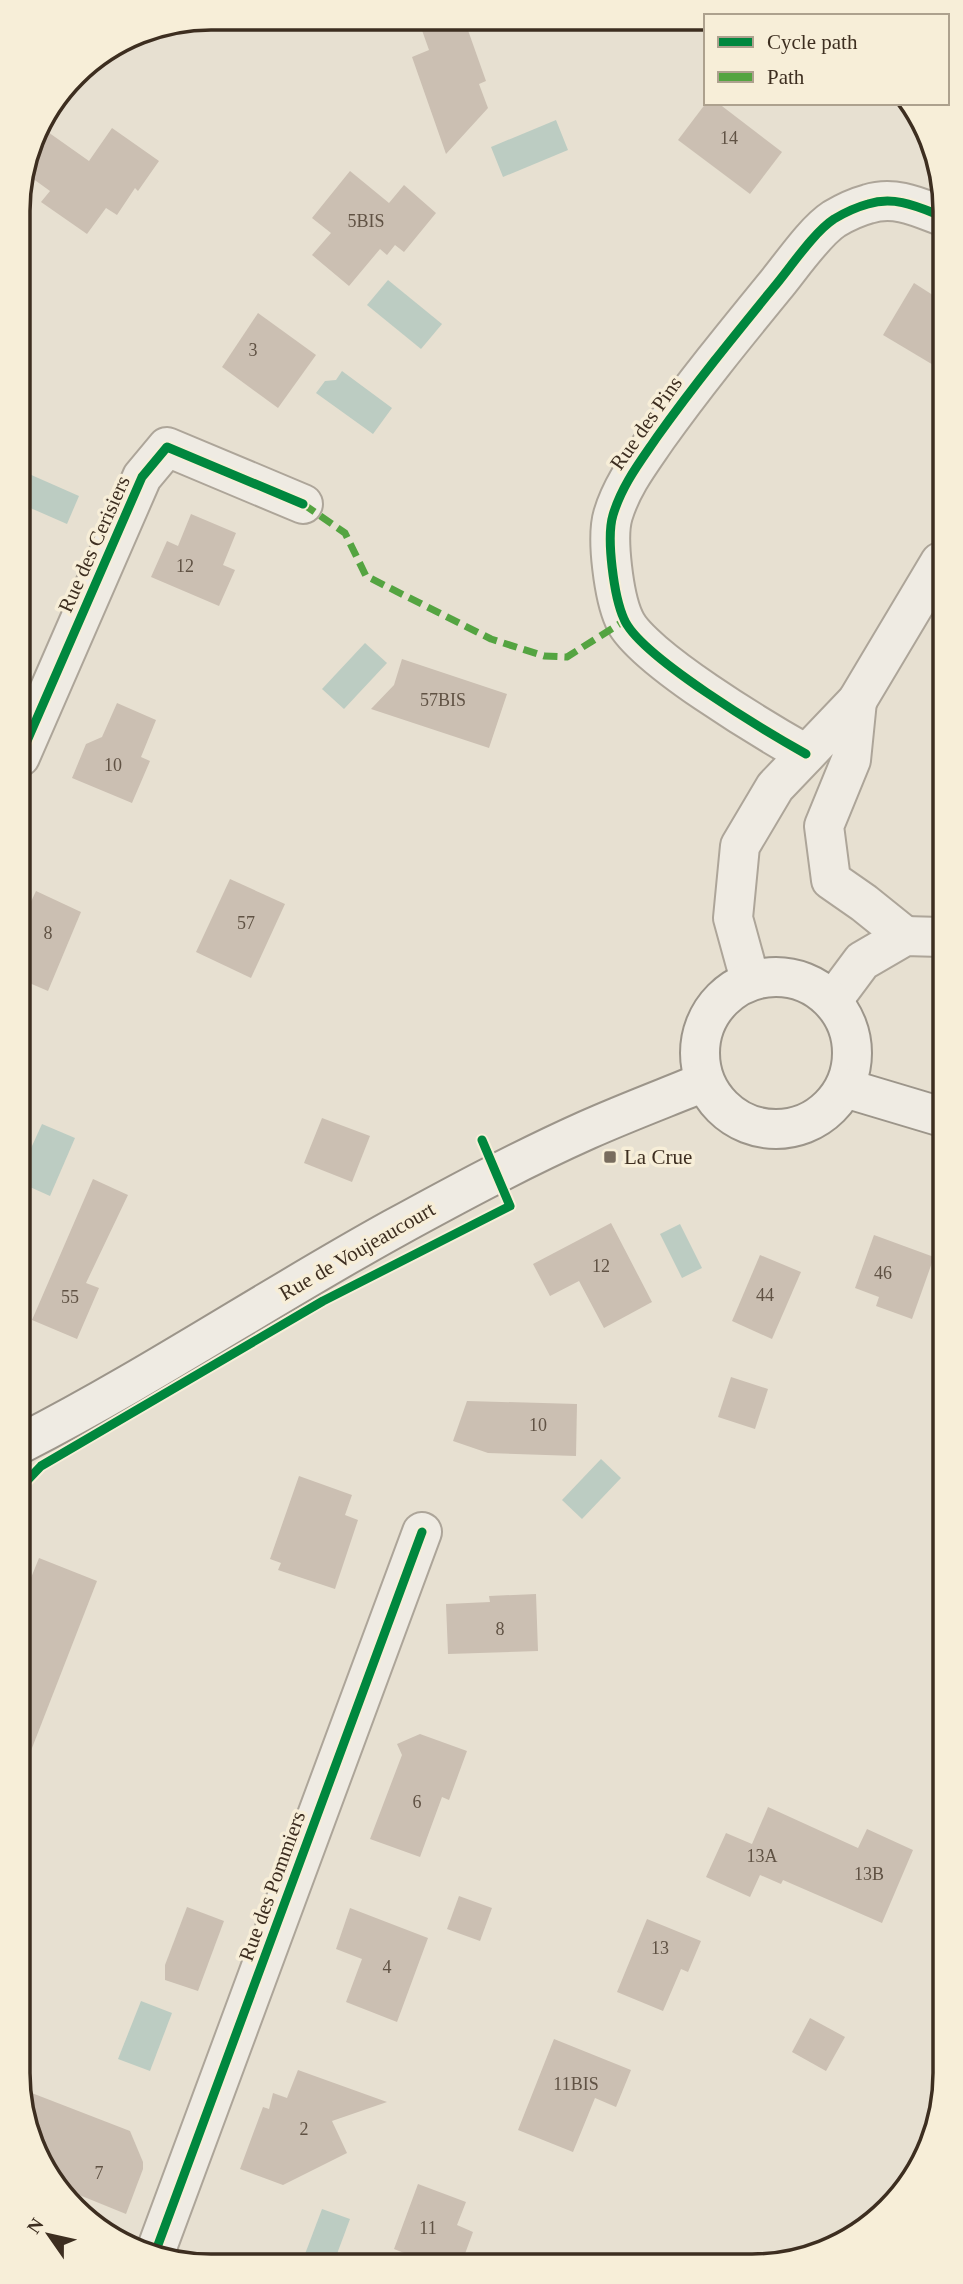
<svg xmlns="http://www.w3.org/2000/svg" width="963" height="2284" font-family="Georgia,serif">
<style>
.water{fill:#bcccc2}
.building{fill:#cbbfb2}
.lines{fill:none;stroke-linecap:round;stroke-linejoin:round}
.minor-casing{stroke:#ada599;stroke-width:42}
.tertiary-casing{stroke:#ada599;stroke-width:42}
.secondary-casing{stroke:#9c958a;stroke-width:42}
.minor{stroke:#efebe3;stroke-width:38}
.tertiary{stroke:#efebe3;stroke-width:38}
.secondary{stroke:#efebe3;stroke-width:38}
.quiet{stroke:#54a441;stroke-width:7;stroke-dasharray:14 7;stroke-linecap:butt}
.cycleway-casing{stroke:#f7eed8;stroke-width:13}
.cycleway{stroke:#00873e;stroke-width:9}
.poi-dot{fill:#786c5e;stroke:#f7eed8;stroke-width:2.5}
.labels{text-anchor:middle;stroke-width:7;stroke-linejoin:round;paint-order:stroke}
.number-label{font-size:18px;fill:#605244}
.street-label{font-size:21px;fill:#3d2e20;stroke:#f7eed8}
.poi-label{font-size:21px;fill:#3d2e20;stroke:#f7eed8;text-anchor:start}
.rim{fill:none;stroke:#3d2e20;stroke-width:3.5}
</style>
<rect width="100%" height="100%" fill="#e7e0d1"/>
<g class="water">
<path d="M556 120 568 150 503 177 491 147Z"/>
<path d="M388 280 442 324 421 349 367 305Z"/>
<path d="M342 371 392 408 373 434 316 393 325 381 336 380Z"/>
<path d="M20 470 79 496 67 524 19 503Z"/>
<path d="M365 643 387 663 344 709 322 689Z"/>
<path d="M42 1124 75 1138 50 1196 21 1183V1170Z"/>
<path d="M680 1224 702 1268 682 1278 660 1234Z"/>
<path d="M601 1459 621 1478 582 1519 562 1500Z"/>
<path d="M141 2001 172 2013 150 2071 118 2059Z"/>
<path d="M322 2209 350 2219 334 2262H302Z"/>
</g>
<g class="building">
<path d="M418 19H464L486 81 479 84 488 108 446 154 412 57 429 50Z"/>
<path d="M706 103H718L782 152 750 194 678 140Z"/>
<path d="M38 125 89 161 112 128 159 161 138 191 135 188 117 215 106 208 87 234 41 202 50 191 25 173Z"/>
<path d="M350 171 389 203 404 185 436 213 404 252 395 245 387 255 380 249 349 286 312 255 331 233 312 218Z"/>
<path d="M914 283 939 299 940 369 883 335Z"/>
<path d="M258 313 316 355 278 408 222 367Z"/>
<path d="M191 514 236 533 223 565 235 570 219 606 151 577 167 541 178 546Z"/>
<path d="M402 659 507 694 489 748 371 709 394 685Z"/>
<path d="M117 703 156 720 141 757 150 761 132 803 72 778 86 744 102 737Z"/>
<path d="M230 879 285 904 251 978 196 952Z"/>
<path d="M36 891 81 912 48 991 20 979V925Z"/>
<path d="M322 1118 370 1136 352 1182 304 1163Z"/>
<path d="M93 1179 128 1195 86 1283 99 1288 77 1339 32 1320Z"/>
<path d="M611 1223 652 1302 604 1328 579 1281 550 1296 533 1264Z"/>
<path d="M874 1235 934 1257 912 1319 876 1306 879 1297 855 1288Z"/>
<path d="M760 1255 801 1272 772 1339 732 1321Z"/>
<path d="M731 1377 768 1389 755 1429 718 1417Z"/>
<path d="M467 1401 577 1404 576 1456 488 1453 453 1441Z"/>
<path d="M299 1476 352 1495 345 1515 358 1520 335 1589 278 1570 281 1563 270 1559Z"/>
<path d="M39 1558 97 1581 25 1766H23L22 1600Z"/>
<path d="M536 1594 538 1651 448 1654 446 1604 490 1602 489 1596Z"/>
<path d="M420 1734 467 1751 449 1800 442 1797 420 1857 370 1839 402 1755 397 1744Z"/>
<path d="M768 1807 858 1848 867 1829 913 1850 882 1923 783 1880 781 1884 760 1875 750 1897 706 1877 726 1833 752 1844Z"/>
<path d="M459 1896 492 1908 480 1941 447 1929Z"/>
<path d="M187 1907 224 1921 198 1991 165 1980V1965Z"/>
<path d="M350 1908 428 1938 397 2022 346 2002 362 1959 336 1949Z"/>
<path d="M647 1919 701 1941 688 1972 681 1969 663 2011 617 1992Z"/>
<path d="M810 2018 845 2037 826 2071 792 2052Z"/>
<path d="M554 2039 631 2070 616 2107 595 2098 573 2152 518 2130Z"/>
<path d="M298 2070 387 2102 332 2121 347 2153 283 2185 240 2169 263 2107 269 2109 273 2093 287 2098Z"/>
<path d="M24 2090 130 2131 143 2162V2169L126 2214 62 2188 24 2123Z"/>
<path d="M418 2184 466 2202 457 2225 473 2232 462 2262H427L394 2249Z"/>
</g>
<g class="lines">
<defs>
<g id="minor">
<path d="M857 701 851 760 824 826 831 880 864 903 905 936"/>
<path d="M806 754C767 732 639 656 624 619 614 597 606 538 613 515 622 485 640 462 657 437 694 385 734 336 774 287 790 268 814 232 834 219 844 213 857 207 868 204 894 196 916 206 939 215"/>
<path d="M20 757 142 477 167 447 303 504"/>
<path d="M750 980 733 918 740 846 775 787 857 701 940 562"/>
<path d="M155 2253 422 1532"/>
</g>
<path id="tertiary" d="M833 1000 862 961 905 936 941 937"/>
<g id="secondary">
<circle cx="776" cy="1053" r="76"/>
<path d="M845 1088 942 1117"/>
<path d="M22 1443C149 1378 268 1298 393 1229 457 1194 520 1160 587 1130 625 1113 665 1098 704 1082"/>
</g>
</defs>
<use href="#minor" class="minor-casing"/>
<use href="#tertiary" class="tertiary-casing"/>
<use href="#secondary" class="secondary-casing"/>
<use href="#minor" class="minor"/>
<use href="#tertiary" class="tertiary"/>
<use href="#secondary" class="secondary"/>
<path class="quiet" d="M303 504 345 533 366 576 491 639 544 656 567 657 624 621"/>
<defs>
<g id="cycleway">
<path d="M806 754C767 732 639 656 624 619 614 597 606 538 613 515 622 485 640 462 657 437 694 385 734 336 774 287 790 268 814 232 834 219 844 213 857 207 868 204 894 196 916 206 939 215"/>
<path d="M20 757 142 477 167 447 303 504"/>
<path d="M22 1486 41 1466 323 1301 510 1206 482 1140"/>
<path d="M155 2253 422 1532"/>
</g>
</defs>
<use href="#cycleway" class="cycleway-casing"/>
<use href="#cycleway" class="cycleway"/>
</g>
<rect class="poi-dot" x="603" y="1150" width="14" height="14" rx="3.5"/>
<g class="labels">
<g class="number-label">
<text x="729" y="144">14</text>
<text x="366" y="227">5BIS</text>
<text x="253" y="356">3</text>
<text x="185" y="572">12</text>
<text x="443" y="706">57BIS</text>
<text x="113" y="771">10</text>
<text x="246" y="929">57</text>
<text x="48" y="939">8</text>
<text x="601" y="1272">12</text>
<text x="883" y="1279">46</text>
<text x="765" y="1301">44</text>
<text x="70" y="1303">55</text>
<text x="538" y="1431">10</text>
<text x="500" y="1635">8</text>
<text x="417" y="1808">6</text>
<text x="762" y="1862">13A</text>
<text x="869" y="1880">13B</text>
<text x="660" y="1954">13</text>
<text x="387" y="1973">4</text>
<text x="576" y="2090">11BIS</text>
<text x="304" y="2135">2</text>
<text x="99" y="2179">7</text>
<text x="428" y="2234">11</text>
</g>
<g class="street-label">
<text transform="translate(646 423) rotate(-55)" y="7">Rue des Pins</text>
<text transform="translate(94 544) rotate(-66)" y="7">Rue des Cerisiers</text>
<text transform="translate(357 1251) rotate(-30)" y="7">Rue de Voujeaucourt</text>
<text transform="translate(272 1886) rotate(-70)" y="7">Rue des Pommiers</text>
</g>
<g class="poi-label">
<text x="624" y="1164">La Crue</text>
</g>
</g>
<path d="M0 0H963V2284H0ZM211 30H752A181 181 0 0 1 933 211V2073A181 181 0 0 1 752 2254H211A181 181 0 0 1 30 2073V211A181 181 0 0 1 211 30Z" fill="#f7eed8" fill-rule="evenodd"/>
<path class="rim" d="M211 30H752A181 181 0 0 1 933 211V2073A181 181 0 0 1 752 2254H211A181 181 0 0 1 30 2073V211A181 181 0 0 1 211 30Z"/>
<rect x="704" y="14" width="245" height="91" fill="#f7eed8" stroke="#ada18e" stroke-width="2"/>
<rect x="718" y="37" width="35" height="10" fill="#00873e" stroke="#ada18e" stroke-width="2"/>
<text x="767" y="49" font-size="21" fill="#3d2e20">Cycle path</text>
<rect x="718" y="72" width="35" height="10" fill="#54a441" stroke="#ada18e" stroke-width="2"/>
<text x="767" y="84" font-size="21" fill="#3d2e20">Path</text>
<g transform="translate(49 2235) rotate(304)" stroke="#f7eed8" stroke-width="5" paint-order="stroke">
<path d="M0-5L12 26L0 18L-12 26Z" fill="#3d2e20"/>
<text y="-10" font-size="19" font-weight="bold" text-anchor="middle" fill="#3d2e20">N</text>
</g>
</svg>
